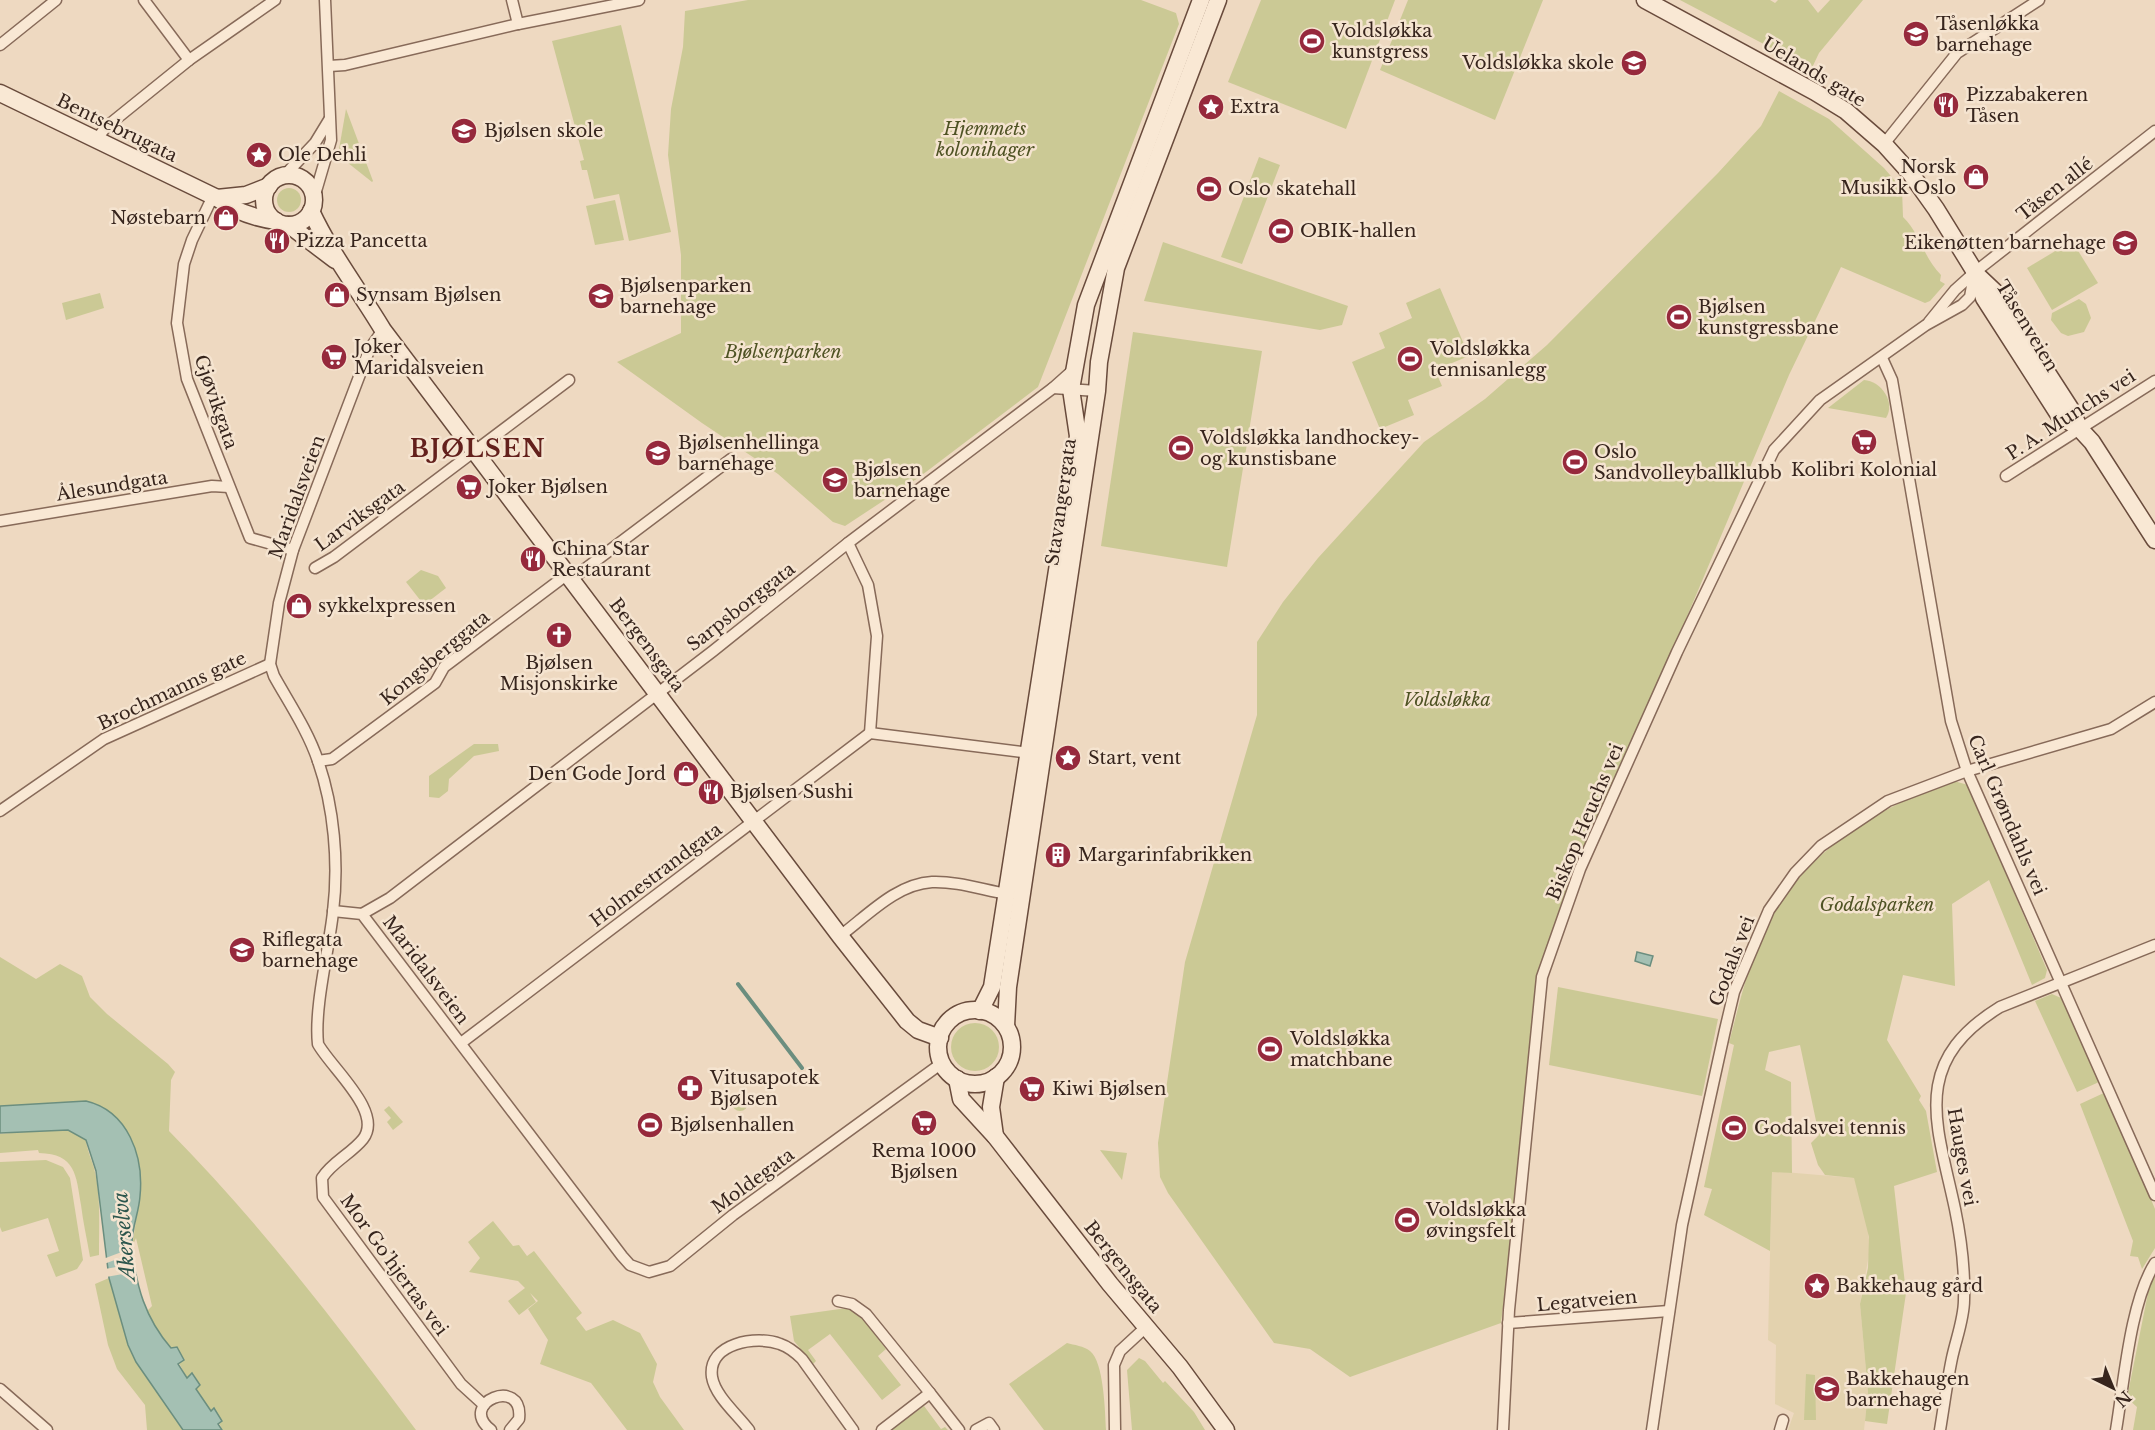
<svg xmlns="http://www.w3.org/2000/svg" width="2155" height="1430" font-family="'Libre Baskerville',serif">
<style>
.farmland{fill:#e3d2ae}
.green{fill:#cbc995}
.water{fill:#a4c0b3;stroke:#6b8e7f;stroke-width:1.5}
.pier{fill:#eed9c1}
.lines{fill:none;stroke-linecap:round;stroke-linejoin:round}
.stream{stroke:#6b8e7f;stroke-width:4}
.street-casing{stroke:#876a59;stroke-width:13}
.secondary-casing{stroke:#694b3c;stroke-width:19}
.street{stroke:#f9e8d4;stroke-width:10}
.secondary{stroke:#f9e8d4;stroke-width:16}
.labels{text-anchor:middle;stroke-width:5;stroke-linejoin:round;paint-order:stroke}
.poi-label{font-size:18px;fill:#37251d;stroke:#f5e4d0;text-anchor:start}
.street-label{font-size:18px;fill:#37251d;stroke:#f5e4d0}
.park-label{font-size:18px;font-style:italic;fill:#4f5324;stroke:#f5e4d0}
.water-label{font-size:20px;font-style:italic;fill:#2c564d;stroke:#f5e4d0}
.district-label{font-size:24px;font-weight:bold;letter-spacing:1.5px;fill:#63201c;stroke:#f5e4d0}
</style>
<rect width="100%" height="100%" fill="#eed9c1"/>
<path class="farmland" d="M1772 1171 1854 1178 1859 1191 1867 1222 1870 1249 1860 1304 1868 1392 1864 1430H1788L1794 1413 1775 1404 1776 1345 1768 1340Z"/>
<g class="green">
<path d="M748 0H1141L1176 13 1179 24 1038 387 918 478 845 526 833 522 778 474 702 423 617 362 681 333V255L668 155 671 109 683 47 685 11Z"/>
<path d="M1261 0H1395L1346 129 1228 82Z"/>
<path d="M1408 0H1543L1495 120 1380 70Z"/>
<path d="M1680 0H1770L1775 3 1778 0H1808L1818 13 1830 0H1863L1819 53 1810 72 1777 51Z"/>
<path d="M621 25 671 232 629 241 619 194 594 199 587 170H582L580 161 584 160 552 41Z"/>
<path d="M1779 91 1829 119 1884 168 1902 189 1903 217C1920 233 1923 257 1941 275L1940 281 1945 284 1930 301 1925 303 1841 267 1789 375 1588 851 1543 978 1501 1323 1350 1377 1310 1349 1274 1343 1168 1193 1160 1177 1158 1143 1185 962 1257 715V642L1283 602 1318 558 1424 442 1485 399 1547 345 1718 173 1761 126Z"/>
<path d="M346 109 373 181 372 182 338 155Z"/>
<path d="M1259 157 1280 165 1242 264 1221 257Z"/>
<circle cx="289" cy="200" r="12"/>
<path d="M615 200 624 240 595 245 586 206Z"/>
<path d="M2072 241 2098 283 2052 310 2027 268Z"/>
<path d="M1163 242 1348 306 1342 325 1320 330 1144 301Z"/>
<path d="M1440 288 1469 356 1435 370 1442 386 1408 400 1414 415 1380 429 1352 362 1385 348 1379 333 1412 318 1406 303Z"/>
<path d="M100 293 104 308 66 320 62 303Z"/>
<path d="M2079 299 2086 304 2091 318 2084 332 2068 336 2061 333 2051 320 2052 313Z"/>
<path d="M1133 332 1262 351 1227 567 1101 546Z"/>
<path d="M1864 380C1881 381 1896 402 1886 418L1828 408Z"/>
<path d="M421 570 438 576 446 588 424 605 406 582Z"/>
<path d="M474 744H498L499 751 474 756 449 779 448 791 439 798 429 797V776Z"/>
<path d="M1954 781 1968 785 2047 970 2045 978 2032 985 1989 880 1952 904 1955 986 1903 975 1887 1040 1921 1096 1919 1100 1926 1111 1937 1172 1894 1186 1906 1293 1887 1424 1865 1421 1868 1392 1860 1304 1868 1268 1869 1237 1854 1178 1825 1175 1818 1165 1811 1143 1819 1135 1800 1045 1769 1052 1765 1070 1791 1082 1792 1173 1772 1172 1770 1251 1704 1215 1712 1189 1704 1187 1734 1045 1729 1043C1740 1001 1750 956 1771 917 1812 847 1880 806 1954 781Z"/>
<path d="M0 957 36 979 60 964 82 976 90 997 107 1014 168 1064 175 1072 171 1080 169 1131C260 1223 339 1327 416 1430H222L214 1409 211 1412 196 1388 200 1385 193 1373 187 1378 171 1348 155 1330 146 1312 152 1306 136 1238 132 1247 140 1194V1166L86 1101 0 1106Z"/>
<path d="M1558 987 1718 1019 1702 1096 1549 1065Z"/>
<path d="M2052 994 2061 998 2099 1082 2077 1092 2035 1001Z"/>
<circle cx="975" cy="1047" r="24"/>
<path d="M2106 1092 2155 1209V1248L2142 1269 2138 1257 2130 1256 2133 1241 2080 1104Z"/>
<circle cx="740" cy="1103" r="8"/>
<path d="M389 1106 403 1122 393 1130 387 1122 391 1118 384 1110Z"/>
<path d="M55 1129 68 1130 86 1140C87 1150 91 1158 94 1168 101 1194 99 1227 99 1255L90 1257C87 1239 83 1222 81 1205 76 1175 76 1154 39 1153L38 1150 0 1153V1134Z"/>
<path d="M1100 1150 1127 1153 1122 1180Z"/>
<path d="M46 1160 63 1167 70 1178 83 1260 77 1269 56 1277 47 1255 59 1251 48 1218 2 1232 0 1227V1162Z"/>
<path d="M493 1221 513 1246 519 1245 527 1256 534 1251 582 1313 576 1318 586 1331 613 1320 640 1333 657 1364 653 1382 660 1397 684 1430H627L591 1383 540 1364 548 1340 528 1309 538 1301 530 1293 536 1302 519 1315 508 1301 525 1288 518 1281 469 1272 480 1258 468 1242Z"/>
<path d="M2155 1274V1430H2133L2137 1407 2127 1398 2150 1283Z"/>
<path d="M109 1278 128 1345 136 1362 183 1430H147L145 1405 117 1369 108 1345 95 1284Z"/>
<path d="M854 1307 886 1349 878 1356 901 1385 882 1400 830 1334 808 1350 816 1361 813 1364 794 1341 790 1316Z"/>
<path d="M1067 1343C1074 1345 1084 1346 1090 1351 1104 1362 1105 1412 1106 1430H1044L1009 1384Z"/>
<path d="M1139 1358 1145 1361 1163 1383 1165 1381 1194 1412 1205 1430H1132L1127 1370Z"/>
<path d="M1806 1374 1815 1375 1816 1420H1804Z"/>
<path d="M924 1406 941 1429 945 1427 948 1430H891Z"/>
</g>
<g class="water">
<path d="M1637 952 1653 956 1650 966 1635 961Z"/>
<path d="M86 1101C128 1111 144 1156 140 1196 139 1213 131 1229 132 1247 136 1286 145 1318 171 1348L177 1347 184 1360 178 1364 187 1378 192 1373 200 1385 196 1389 211 1411 214 1408 222 1421 218 1424 222 1430H183L136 1362 128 1345 109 1278 96 1171 86 1140 68 1130 0 1133V1106Z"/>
</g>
<g class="pier">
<path d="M135 1247 136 1252 104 1264 103 1259Z"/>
<path d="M139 1263 140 1271 106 1277 105 1269Z"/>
</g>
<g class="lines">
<path class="stream" d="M738 984 802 1068"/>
<defs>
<g id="street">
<path d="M144 0 189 60"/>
<path d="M512 0 518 24"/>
<path d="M0 45 56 0"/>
<path d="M329 66 345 65 518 24 639 0"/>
<path d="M96 140 106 127 189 60 275 0"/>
<path d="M1884 144 1957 53 2039 0"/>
<path d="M284 176 315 143 329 120"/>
<path d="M213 196 192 240 184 264 177 323 187 379 250 538 293 550"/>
<path d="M314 198 331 140 325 0"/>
<path d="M1929 322 1955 290 1975 272 2155 131"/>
<path d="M383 330 370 348 293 550 279 603 270 664 274 676C289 703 308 731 318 761 334 807 339 863 333 912 329 950 314 1007 318 1044 331 1068 384 1112 363 1139 351 1154 332 1162 322 1178L323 1197 461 1384 484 1405"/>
<path d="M1882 358 1892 380 1951 721 1967 771 2155 1195"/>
<path d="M1072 371 1053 388 1097 391"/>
<path d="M2006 476 2155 381"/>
<path d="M0 521 212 486 229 487"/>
<path d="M848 543 868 585 877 636 870 733"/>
<path d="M315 568 334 557 569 380"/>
<path d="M573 578 731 459"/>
<path d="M318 761 332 759 435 683 444 667 569 573"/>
<path d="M0 811 104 739 270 664"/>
<path d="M333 911 362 914 622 1256 630 1265 649 1272 670 1266 733 1215 942 1063"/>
<path d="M362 914 390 898 713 651 848 543 1053 388"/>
<path d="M840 936C867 916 896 884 932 882 957 881 983 890 1007 894"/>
<path d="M461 1043 870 733 1030 753"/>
<path d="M838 1301 852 1304 866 1314 930 1393"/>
<path d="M1508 1323 1669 1311"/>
<path d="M0 1389 47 1430"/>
<path d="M491 1430C456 1403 524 1375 519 1419L510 1430"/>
<path d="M749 1430C738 1415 715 1396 712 1377 707 1343 757 1335 780 1344 789 1347 796 1353 802 1359L853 1430"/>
<path d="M882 1430 930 1393 959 1430"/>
<path d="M976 1430 989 1423 994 1430"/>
<path d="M1115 1430 1114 1365 1120 1351 1146 1327"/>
<path d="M1503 1430 1509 1310 1542 977 1580 869 1677 652 1774 450 1820 400 1926 325 1962 305 1970 297 1974 275"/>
<path d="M1652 1430 1682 1225 1725 1030 1734 992 1769 910 1795 873 1821 846 1888 801 1967 771 2111 729 2155 702"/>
<path d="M1780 1430 1783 1420"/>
<path d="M1940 1430C1944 1406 1947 1382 1952 1358 1956 1339 1964 1319 1964 1300 1965 1269 1961 1238 1955 1209 1937 1124 1909 1063 2000 1007L2155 945"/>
<path d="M2116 1430C2124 1383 2130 1302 2155 1263"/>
</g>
<g id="secondary">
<path d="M1645 0 1815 92 1846 111 1884 144 1911 174 1936 209 1975 272 1984 298 2059 415 2079 428 2092 442 2155 540"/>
<path d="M0 93 217 198C234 211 255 218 276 221"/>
<circle cx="289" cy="200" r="25"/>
<path d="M217 198 246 195 269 186"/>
<path d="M311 211C331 254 359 290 383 330L840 936 907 1021 918 1030 940 1038"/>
<path d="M289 225 335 260"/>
<path d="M1977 275 1995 292 2070 408 2079 427"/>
<circle cx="975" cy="1047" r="37"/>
<path d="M980 1011 992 987 1078 436 1071 389 1086 305 1201 0"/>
<path d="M1006 1026 1008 987 1097 391 1099 362 1116 268 1218 0"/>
<path d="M957 1079 961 1099 995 1136 1110 1284 1180 1367 1226 1430"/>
<path d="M995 1136 991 1107 996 1077"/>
</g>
</defs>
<use href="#street" class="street-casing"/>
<use href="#secondary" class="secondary-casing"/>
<use href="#street" class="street"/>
<use href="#secondary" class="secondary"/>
</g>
<defs>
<symbol id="school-disc" viewBox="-11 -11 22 22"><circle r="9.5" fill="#96293c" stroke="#f5e4d0"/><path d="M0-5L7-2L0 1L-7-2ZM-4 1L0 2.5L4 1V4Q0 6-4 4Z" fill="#fff"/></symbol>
<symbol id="stadium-disc" viewBox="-11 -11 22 22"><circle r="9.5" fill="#96293c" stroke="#f5e4d0"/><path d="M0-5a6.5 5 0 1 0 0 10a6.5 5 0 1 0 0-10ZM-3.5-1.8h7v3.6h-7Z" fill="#fff"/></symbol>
<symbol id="restaurant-disc" viewBox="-11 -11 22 22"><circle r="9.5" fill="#96293c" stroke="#f5e4d0"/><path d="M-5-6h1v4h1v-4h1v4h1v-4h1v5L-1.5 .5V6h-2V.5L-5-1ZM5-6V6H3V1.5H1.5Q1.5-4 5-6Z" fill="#fff"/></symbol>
<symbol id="sight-disc" viewBox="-11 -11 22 22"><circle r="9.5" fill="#96293c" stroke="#f5e4d0"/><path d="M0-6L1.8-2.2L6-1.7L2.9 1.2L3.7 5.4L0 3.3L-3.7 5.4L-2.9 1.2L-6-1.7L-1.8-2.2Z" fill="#fff"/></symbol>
<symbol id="shop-disc" viewBox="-11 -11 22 22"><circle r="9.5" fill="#96293c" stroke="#f5e4d0"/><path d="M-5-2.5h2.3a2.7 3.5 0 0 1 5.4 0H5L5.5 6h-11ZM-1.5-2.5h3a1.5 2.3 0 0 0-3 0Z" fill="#fff"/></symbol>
<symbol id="supermarket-disc" viewBox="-11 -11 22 22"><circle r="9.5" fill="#96293c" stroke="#f5e4d0"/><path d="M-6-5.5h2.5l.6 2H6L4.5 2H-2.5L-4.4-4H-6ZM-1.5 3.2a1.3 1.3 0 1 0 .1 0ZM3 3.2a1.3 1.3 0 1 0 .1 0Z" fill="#fff"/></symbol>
<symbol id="church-disc" viewBox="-11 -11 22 22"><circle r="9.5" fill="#96293c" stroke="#f5e4d0"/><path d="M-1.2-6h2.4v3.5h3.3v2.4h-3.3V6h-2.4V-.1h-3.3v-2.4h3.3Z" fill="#fff"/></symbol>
<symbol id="building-disc" viewBox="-11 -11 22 22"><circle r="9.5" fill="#96293c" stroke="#f5e4d0"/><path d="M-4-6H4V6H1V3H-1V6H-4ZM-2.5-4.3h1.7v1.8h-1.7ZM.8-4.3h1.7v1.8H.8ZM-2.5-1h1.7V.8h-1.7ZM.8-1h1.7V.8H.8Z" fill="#fff"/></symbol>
<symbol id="pharmacy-disc" viewBox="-11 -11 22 22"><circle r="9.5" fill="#96293c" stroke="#f5e4d0"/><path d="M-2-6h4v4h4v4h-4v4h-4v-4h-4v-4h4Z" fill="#fff"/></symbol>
</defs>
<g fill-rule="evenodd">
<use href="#school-disc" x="1901" y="19" width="30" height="30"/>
<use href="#stadium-disc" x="1297" y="26" width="30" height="30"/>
<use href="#school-disc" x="1619" y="48" width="30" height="30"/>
<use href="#restaurant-disc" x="1931" y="90" width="30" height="30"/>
<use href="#sight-disc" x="1196" y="92" width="30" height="30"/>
<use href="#school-disc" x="449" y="116" width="30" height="30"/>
<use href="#sight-disc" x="244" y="140" width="30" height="30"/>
<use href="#shop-disc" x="1961" y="162" width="30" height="30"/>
<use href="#stadium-disc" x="1194" y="174" width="30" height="30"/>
<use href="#shop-disc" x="211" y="203" width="30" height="30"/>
<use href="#stadium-disc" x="1266" y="216" width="30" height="30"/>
<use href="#restaurant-disc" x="262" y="226" width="30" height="30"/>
<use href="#school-disc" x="2110" y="228" width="30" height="30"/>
<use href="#shop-disc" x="322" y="280" width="30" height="30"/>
<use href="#school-disc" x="586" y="281" width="30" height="30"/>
<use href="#stadium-disc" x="1664" y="302" width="30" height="30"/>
<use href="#supermarket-disc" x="319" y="342" width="30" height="30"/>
<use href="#stadium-disc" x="1395" y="344" width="30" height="30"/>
<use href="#supermarket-disc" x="1849" y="427" width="30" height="30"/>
<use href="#stadium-disc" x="1166" y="433" width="30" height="30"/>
<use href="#school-disc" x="643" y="438" width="30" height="30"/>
<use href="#stadium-disc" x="1560" y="447" width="30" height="30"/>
<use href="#school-disc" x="820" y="465" width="30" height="30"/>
<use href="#supermarket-disc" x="454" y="472" width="30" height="30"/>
<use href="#restaurant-disc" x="518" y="544" width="30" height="30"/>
<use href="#shop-disc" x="284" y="591" width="30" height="30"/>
<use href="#church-disc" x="544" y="620" width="30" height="30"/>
<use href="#sight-disc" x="1053" y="743" width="30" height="30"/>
<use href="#shop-disc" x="671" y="759" width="30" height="30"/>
<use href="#restaurant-disc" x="696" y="777" width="30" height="30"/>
<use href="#building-disc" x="1043" y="840" width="30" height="30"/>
<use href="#school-disc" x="227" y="935" width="30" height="30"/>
<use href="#stadium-disc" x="1255" y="1034" width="30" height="30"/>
<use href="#pharmacy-disc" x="675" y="1073" width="30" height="30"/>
<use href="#supermarket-disc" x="1017" y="1074" width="30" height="30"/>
<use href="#supermarket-disc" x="909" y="1108" width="30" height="30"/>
<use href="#stadium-disc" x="635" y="1110" width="30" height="30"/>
<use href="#stadium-disc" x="1719" y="1113" width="30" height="30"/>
<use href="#stadium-disc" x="1392" y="1205" width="30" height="30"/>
<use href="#sight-disc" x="1802" y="1271" width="30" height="30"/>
<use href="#school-disc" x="1812" y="1374" width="30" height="30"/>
</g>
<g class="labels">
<g class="poi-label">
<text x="1936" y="30">Tåsenløkka<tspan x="1936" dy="21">barnehage</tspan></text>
<text x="1332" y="37">Voldsløkka<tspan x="1332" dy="21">kunstgress</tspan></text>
<text x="1614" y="69" text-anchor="end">Voldsløkka skole</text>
<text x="1966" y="101">Pizzabakeren<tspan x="1966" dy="21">Tåsen</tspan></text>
<text x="1230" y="113">Extra</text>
<text x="484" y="137">Bjølsen skole</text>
<text x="278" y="161">Ole Dehli</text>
<text x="1956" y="173" text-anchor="end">Norsk<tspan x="1956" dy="21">Musikk Oslo</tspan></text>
<text x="1228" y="195">Oslo skatehall</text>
<text x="206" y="224" text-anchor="end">Nøstebarn</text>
<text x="1300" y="237">OBIK-hallen</text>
<text x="296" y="247">Pizza Pancetta</text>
<text x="2106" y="249" text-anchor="end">Eikenøtten barnehage</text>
<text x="620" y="292">Bjølsenparken<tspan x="620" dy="21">barnehage</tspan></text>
<text x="356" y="301">Synsam Bjølsen</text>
<text x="1698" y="313">Bjølsen<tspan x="1698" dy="21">kunstgressbane</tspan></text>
<text x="354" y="353">Joker<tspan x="354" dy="21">Maridalsveien</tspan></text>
<text x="1430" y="355">Voldsløkka<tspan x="1430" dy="21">tennisanlegg</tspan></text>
<text x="1200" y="444">Voldsløkka landhockey-<tspan x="1200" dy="21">og kunstisbane</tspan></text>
<text x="678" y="449">Bjølsenhellinga<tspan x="678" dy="21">barnehage</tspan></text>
<text x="1594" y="458">Oslo<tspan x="1594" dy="21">Sandvolleyballklubb</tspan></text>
<text x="854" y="476">Bjølsen<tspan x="854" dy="21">barnehage</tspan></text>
<text x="1864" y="476" text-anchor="middle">Kolibri Kolonial</text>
<text x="488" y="493">Joker Bjølsen</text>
<text x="552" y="555">China Star<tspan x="552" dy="21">Restaurant</tspan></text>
<text x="318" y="612">sykkelxpressen</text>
<text x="559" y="669" text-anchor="middle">Bjølsen<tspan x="559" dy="21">Misjonskirke</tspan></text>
<text x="1088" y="764">Start, vent</text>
<text x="666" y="780" text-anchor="end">Den Gode Jord</text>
<text x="730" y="798">Bjølsen Sushi</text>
<text x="1078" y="861">Margarinfabrikken</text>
<text x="262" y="946">Riflegata<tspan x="262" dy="21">barnehage</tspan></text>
<text x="1290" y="1045">Voldsløkka<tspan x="1290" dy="21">matchbane</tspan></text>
<text x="710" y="1084">Vitusapotek<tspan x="710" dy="21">Bjølsen</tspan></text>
<text x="1052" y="1095">Kiwi Bjølsen</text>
<text x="670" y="1131">Bjølsenhallen</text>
<text x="1754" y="1134">Godalsvei tennis</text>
<text x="924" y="1157" text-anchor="middle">Rema 1000<tspan x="924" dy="21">Bjølsen</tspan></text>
<text x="1426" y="1216">Voldsløkka<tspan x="1426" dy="21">øvingsfelt</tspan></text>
<text x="1836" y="1292">Bakkehaug gård</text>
<text x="1846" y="1385">Bakkehaugen<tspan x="1846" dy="21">barnehage</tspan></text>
</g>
<g class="street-label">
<text transform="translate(1814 72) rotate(31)" y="6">Uelands gate</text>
<text transform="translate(117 128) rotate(26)" y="6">Bentsebrugata</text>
<text transform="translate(2055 189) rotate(-38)" y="6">Tåsen allé</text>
<text transform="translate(2027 326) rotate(59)" y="6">Tåsenveien</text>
<text transform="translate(216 402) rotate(71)" y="6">Gjøvikgata</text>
<text transform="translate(2071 415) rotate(-33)" y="6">P. A. Munchs vei</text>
<text transform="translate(112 486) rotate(-9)" y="6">Ålesundgata</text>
<text transform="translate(297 497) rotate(-70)" y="6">Maridalsveien</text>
<text transform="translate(1061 502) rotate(-82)" y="6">Stavangergata</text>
<text transform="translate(360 516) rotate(-36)" y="6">Larviksgata</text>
<text transform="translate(741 607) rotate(-38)" y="6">Sarpsborggata</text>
<text transform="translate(647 645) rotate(53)" y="6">Bergensgata</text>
<text transform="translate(435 658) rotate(-40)" y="6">Kongsberggata</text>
<text transform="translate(172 691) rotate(-25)" y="6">Brochmanns gate</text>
<text transform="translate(2007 815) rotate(67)" y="6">Carl Grøndahls vei</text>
<text transform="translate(1585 822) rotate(-67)" y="6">Biskop Heuchs vei</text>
<text transform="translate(656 875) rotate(-37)" y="6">Holmestrandgata</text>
<text transform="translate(1732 961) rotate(-69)" y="6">Godals vei</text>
<text transform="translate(426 970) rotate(53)" y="6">Maridalsveien</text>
<text transform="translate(1962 1157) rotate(80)" y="6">Hauges vei</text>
<text transform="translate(753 1181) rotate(-36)" y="6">Moldegata</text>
<text transform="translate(394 1265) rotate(54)" y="6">Mor Go’hjertas vei</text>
<text transform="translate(1123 1267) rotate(51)" y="6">Bergensgata</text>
<text transform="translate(1587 1301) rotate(-5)" y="6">Legatveien</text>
</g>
<g class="park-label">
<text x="985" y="135">Hjemmets<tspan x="985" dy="21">kolonihager</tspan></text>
<text x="783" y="358">Bjølsenparken</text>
<text x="1447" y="706">Voldsløkka</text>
<text x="1877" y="911">Godalsparken</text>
</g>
<g class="water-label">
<text transform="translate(124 1236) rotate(-95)" y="7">Akerselva</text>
</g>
<g class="district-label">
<text x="478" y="457">BJØLSEN</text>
</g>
</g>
<g transform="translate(2113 1388) rotate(137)" stroke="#f5e4d0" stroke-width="4.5" paint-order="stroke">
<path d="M0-4.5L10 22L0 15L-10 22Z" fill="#37251d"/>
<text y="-9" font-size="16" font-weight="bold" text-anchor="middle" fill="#37251d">N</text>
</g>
</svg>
